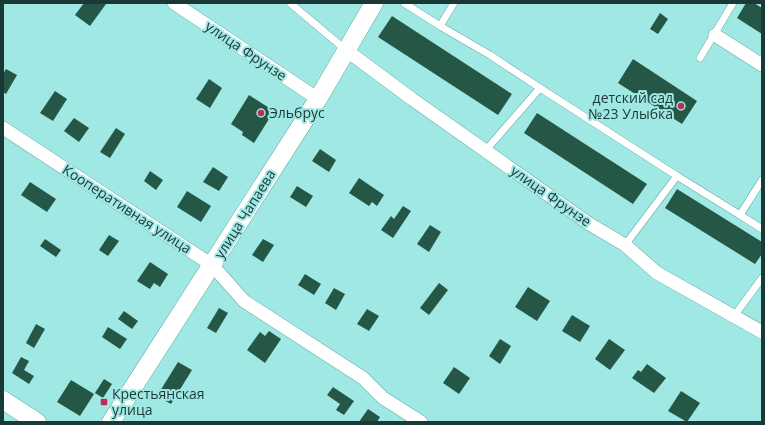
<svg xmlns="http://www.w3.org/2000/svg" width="765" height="425" font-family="'Open Sans',sans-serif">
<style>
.building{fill:#255747}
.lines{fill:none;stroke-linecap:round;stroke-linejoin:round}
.lane-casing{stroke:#64aca7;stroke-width:8}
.street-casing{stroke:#64aca7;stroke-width:14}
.secondary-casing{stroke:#64aca7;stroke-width:19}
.lane{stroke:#fff;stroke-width:7}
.street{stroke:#fff;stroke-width:13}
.secondary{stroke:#fff;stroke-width:18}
.poi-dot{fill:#bd2d55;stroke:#a0e8e3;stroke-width:1.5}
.labels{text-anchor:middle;stroke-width:4;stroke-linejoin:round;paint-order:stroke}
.street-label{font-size:14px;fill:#1a3836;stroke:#a0e8e3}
.poi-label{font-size:14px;fill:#1a3836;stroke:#a0e8e3;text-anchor:start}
</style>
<rect width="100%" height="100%" fill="#a0e8e3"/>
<g class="building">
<path d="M84 3 106 4 90 26 75 15Z"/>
<path d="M746 3H754L762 8V34L737 18Z"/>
<path d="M660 13 668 19 658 34 650 29Z"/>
<path d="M392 16 512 94 498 115 378 37Z"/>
<path d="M633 59 697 101 682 124 618 83Z"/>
<path d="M6 69 17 75 6 94 3 92V74Z"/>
<path d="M209 79 222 88 210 108 196 99Z"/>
<path d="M55 91 67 99 53 121 40 113Z"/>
<path d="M249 95 274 111 254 143 242 135 243 132 231 124Z"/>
<path d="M537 113 647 184 633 204 524 133Z"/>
<path d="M74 118 89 128 79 142 64 131Z"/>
<path d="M116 128 125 134 110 158 100 152Z"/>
<path d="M320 149 336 160 329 172 312 161Z"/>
<path d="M213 167 228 177 219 191 203 182Z"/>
<path d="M150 171 163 180 156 190 144 181Z"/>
<path d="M359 178 384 195 377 206 372 202 369 206 349 193Z"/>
<path d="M30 182 56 199 47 212 21 195Z"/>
<path d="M297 186 313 196 306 207 290 197Z"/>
<path d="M677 189 762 242V254L755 264 665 208Z"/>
<path d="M187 191 211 206 201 222 177 207Z"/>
<path d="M403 206 411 211 393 238 381 230 391 216 394 219Z"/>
<path d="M430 225 441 232 429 252 417 244Z"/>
<path d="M109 235 119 241 108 256 99 250Z"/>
<path d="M45 239 61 250 56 257 40 246Z"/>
<path d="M263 239 274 245 263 262 252 255Z"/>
<path d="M150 262 168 274 160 287 154 283 150 289 137 281Z"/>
<path d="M305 274 321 284 314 295 298 285Z"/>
<path d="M439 283 448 290 429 315 420 308Z"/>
<path d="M528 287 550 301 537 321 515 307Z"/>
<path d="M334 288 345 294 336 310 325 303Z"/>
<path d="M219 308 228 313 216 333 207 328Z"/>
<path d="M367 309 379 316 369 331 357 324Z"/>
<path d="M124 311 138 321 132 329 118 319Z"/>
<path d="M572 315 590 326 580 342 562 331Z"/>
<path d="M36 324 45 329 34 348 26 343Z"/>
<path d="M108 327 127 339 120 349 102 337Z"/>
<path d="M269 331 281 339 265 363 247 350 260 332 265 336Z"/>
<path d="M500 339 511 346 500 364 489 356Z"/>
<path d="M609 339 625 350 610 370 595 359Z"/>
<path d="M21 357 29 361 24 370 34 376 29 384 12 373Z"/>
<path d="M178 362 192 370 171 404 157 396Z"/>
<path d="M647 364 666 378 654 393 632 378 638 370 641 372Z"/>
<path d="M454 367 470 378 459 394 443 383Z"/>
<path d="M104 379 112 384 103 398 95 393Z"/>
<path d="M71 380 94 394 80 416 57 402Z"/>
<path d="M333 387 354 401 344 415 336 410 340 404 327 395Z"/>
<path d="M681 391 700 403 687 422 668 411Z"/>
<path d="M368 409 380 417 377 422H359Z"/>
</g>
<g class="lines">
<defs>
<g id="lane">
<path d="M290 3 346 50"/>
<path d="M404 3 440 26 454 3"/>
<path d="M440 26 490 55 540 88 486 150"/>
<path d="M700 58 733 3"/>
<path d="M540 88 677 176 625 245"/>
<path d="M677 176 740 215"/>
<path d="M762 180 740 215 762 229"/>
<path d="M734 316 762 278"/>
</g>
<g id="street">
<path d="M174 3 318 99"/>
<path d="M715 35 762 65"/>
<path d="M346 50 412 99 588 223 625 245 657 273 762 332"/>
<path d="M3 128 212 265 244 301 363 378 383 398 421 422"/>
</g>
<g id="secondary">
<path d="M3 400 37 422"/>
<path d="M111 422 318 99 374 3"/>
</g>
</defs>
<use href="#lane" class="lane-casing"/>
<use href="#street" class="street-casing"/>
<use href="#secondary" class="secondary-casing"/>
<use href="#lane" class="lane"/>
<use href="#street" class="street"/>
<use href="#secondary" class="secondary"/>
</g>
<g class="poi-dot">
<circle cx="681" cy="106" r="4"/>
<circle cx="261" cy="113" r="4"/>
<rect x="100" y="398" width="8" height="8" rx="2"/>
</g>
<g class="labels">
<g class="street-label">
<text transform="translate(246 51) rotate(34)" y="5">улица Фрунзе</text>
<text transform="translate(551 196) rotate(35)" y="5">улица Фрунзе</text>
<text transform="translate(127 209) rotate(33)" y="5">Кооперативная улица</text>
<text transform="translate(245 214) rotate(-58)" y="5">улица Чапаева</text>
</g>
<g class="poi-label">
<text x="673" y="103" text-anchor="end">детский сад<tspan x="673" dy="16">№23 Улыбка</tspan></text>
<text x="269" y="118">Эльбрус</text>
<text x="112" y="399">Крестьянская<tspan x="112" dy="16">улица</tspan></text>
</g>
</g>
<rect width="765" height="425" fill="none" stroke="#1a3836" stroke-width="8"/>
</svg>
